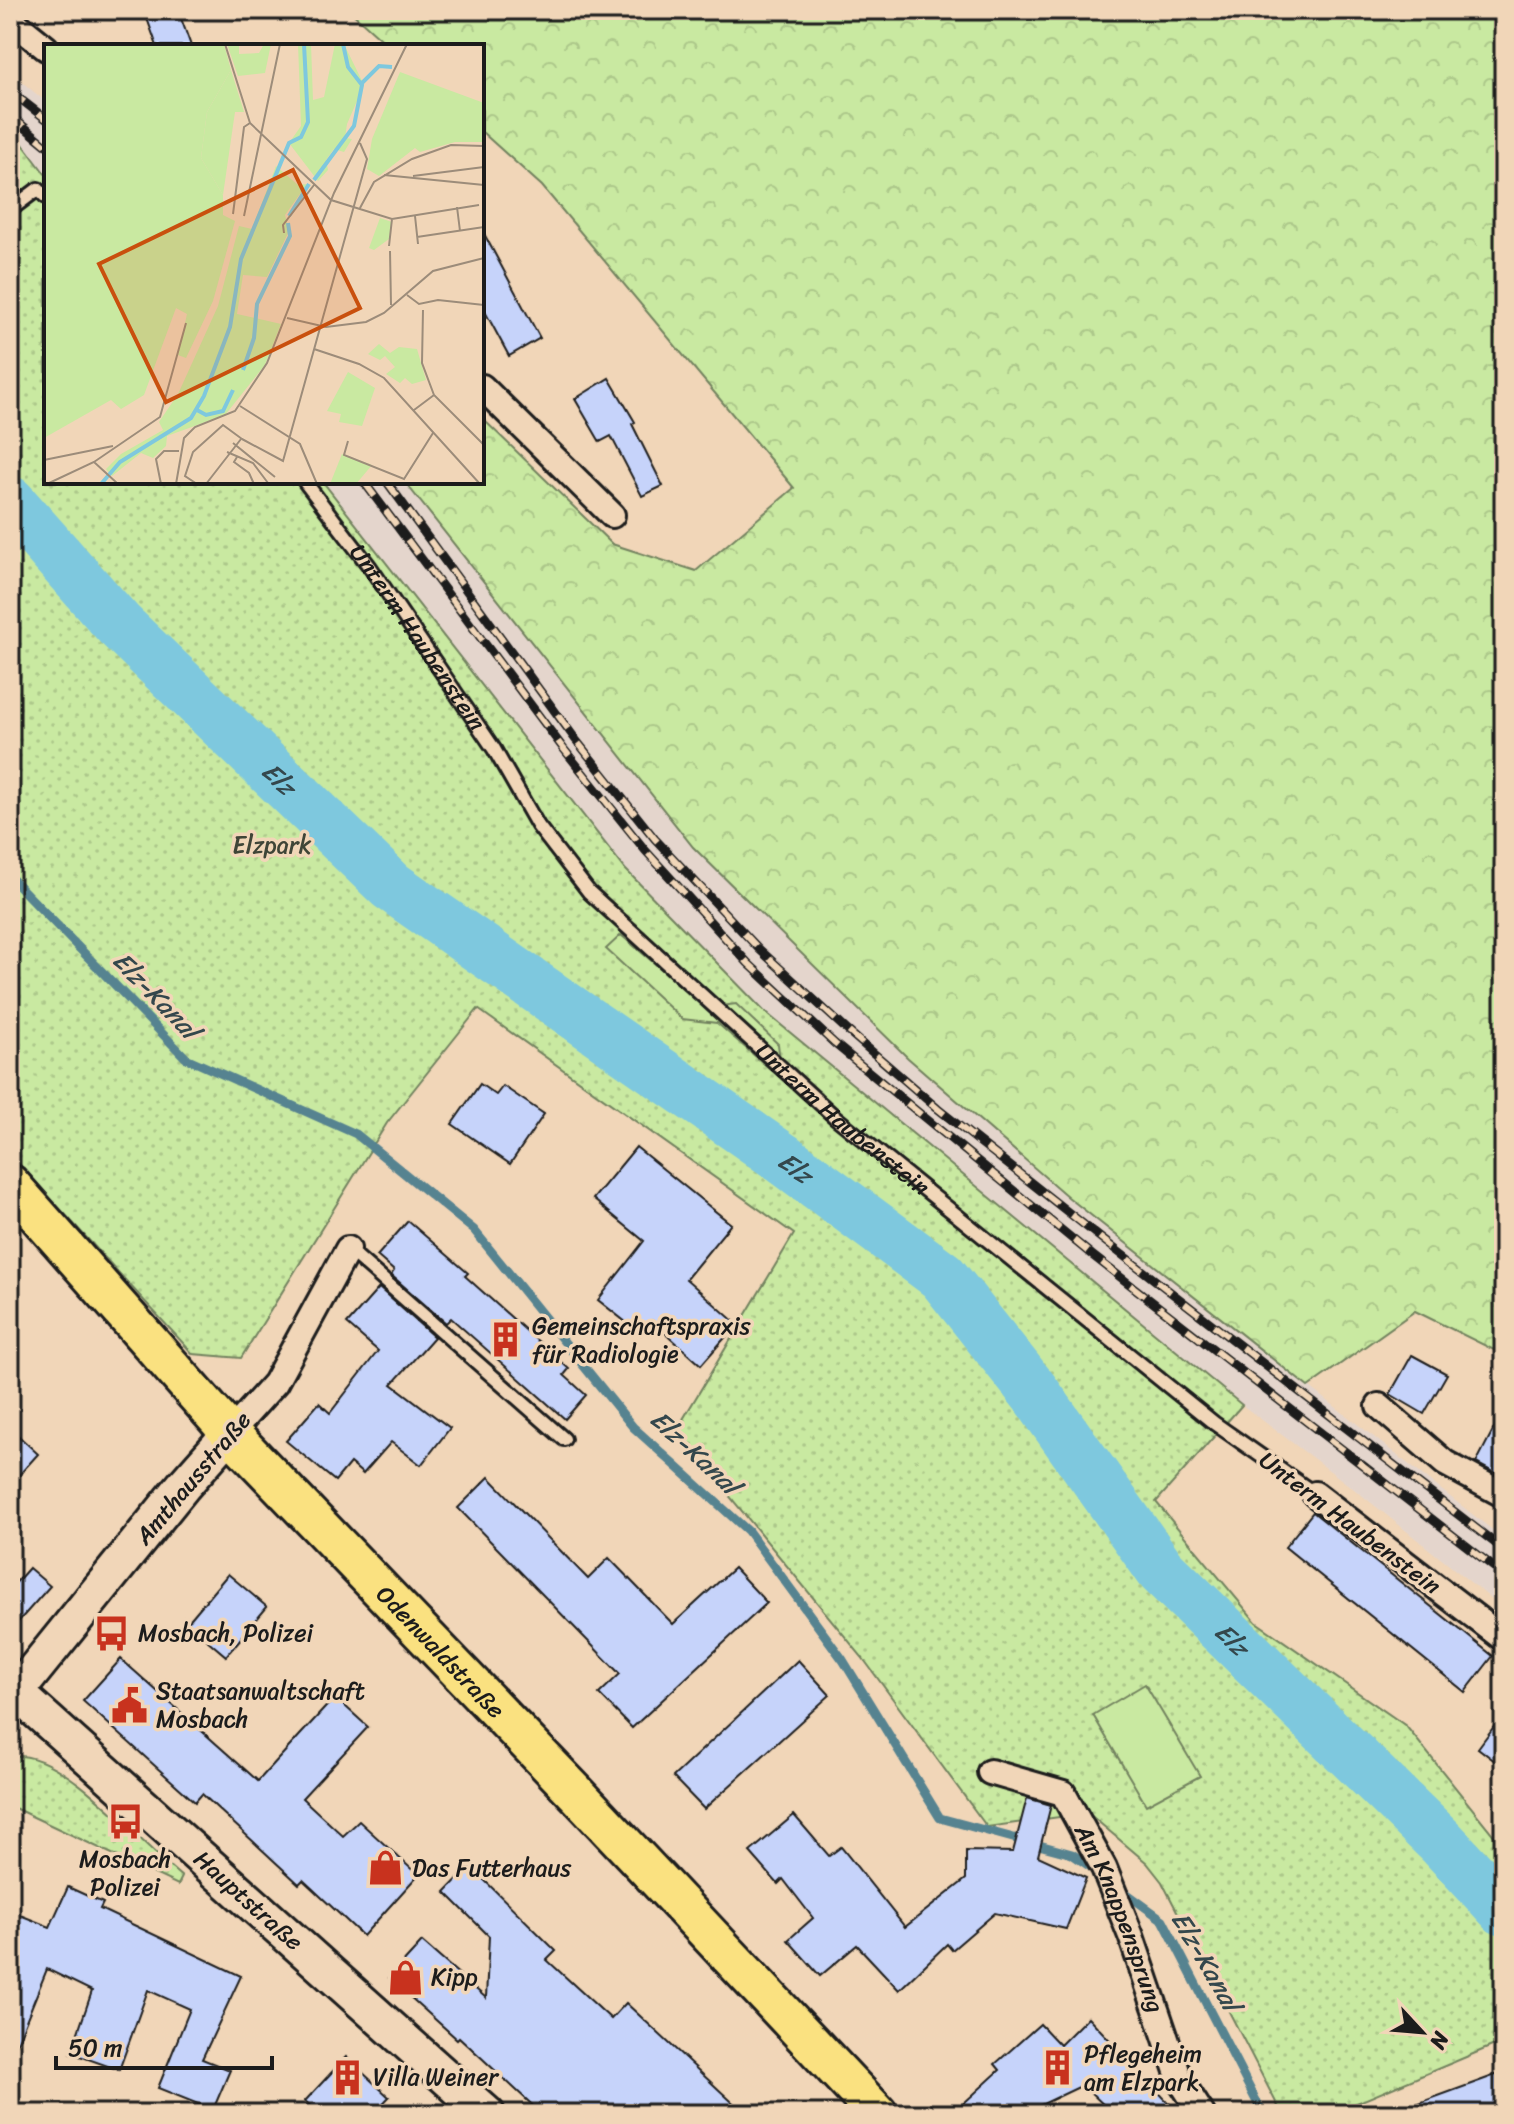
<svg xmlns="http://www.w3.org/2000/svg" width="1514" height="2124" font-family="Sriracha,sans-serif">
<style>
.built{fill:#e4d5cc}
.grass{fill:url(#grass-dots);stroke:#72825e;stroke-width:2}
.forest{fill:url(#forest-crowns);stroke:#72825e;stroke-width:2}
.pitch{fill:#c9e9a1;stroke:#72825e;stroke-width:2}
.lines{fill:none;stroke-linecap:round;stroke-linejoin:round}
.stream{stroke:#578390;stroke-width:9}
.river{stroke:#7ec8de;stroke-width:52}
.building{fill:#c6d3fa;stroke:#1c1c1c;stroke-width:2}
.lane-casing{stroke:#1c1c1c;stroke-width:18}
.street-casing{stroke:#1c1c1c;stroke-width:30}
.secondary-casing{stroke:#1c1c1c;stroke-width:40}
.primary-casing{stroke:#1c1c1c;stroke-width:44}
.lane{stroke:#f1d6b8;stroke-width:12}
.street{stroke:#f1d6b8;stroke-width:24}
.secondary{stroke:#f1d6b8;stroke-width:34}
.primary{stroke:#fae180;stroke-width:38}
.rail-casing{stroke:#1c1c1c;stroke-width:9}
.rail{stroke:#f1d6b8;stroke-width:6;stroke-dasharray:18;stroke-linecap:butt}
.labels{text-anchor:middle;stroke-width:7;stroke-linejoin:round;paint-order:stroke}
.street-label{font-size:24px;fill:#1c1c1c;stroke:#f1d6b8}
.park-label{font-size:24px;fill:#3f4537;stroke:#f1d6b8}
.poi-label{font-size:24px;fill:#1c1c1c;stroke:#f1d6b8;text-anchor:start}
.water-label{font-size:26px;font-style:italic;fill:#34474c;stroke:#f1d6b8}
.inset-river{fill:none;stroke:#7ec8de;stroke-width:4}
.inset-road{fill:none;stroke:#9c8c7a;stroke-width:2}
.view{fill:#c9500e;fill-opacity:0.15;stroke:#c9500e;stroke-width:4}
.inset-edge{fill:none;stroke:#1c1c1c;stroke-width:4}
</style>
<defs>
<pattern id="grass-dots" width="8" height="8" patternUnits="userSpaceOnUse" patternTransform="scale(2)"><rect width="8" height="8" fill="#c9e9a1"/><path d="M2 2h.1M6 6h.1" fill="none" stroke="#acc78a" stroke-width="1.8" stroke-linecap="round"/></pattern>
<pattern id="forest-crowns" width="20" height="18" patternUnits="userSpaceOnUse" patternTransform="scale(2)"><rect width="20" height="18" fill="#c9e9a1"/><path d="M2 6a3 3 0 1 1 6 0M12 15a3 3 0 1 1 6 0" fill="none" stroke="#acc78a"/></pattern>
</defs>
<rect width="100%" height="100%" fill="#f1d6b8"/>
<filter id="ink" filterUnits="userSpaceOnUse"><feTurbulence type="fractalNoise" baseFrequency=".0125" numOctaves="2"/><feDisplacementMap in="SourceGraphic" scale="16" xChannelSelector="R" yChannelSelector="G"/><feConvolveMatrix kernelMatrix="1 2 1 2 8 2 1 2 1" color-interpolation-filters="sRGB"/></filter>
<g filter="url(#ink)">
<g class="built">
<path d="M10 72 46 102V175L10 133Z"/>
<path d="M323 482H405L693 847 908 1058 1068 1197 1504 1539V1609L1354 1489 1242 1405 764 1011 626 870Z"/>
</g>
<g class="grass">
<path d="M10 127 46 175V482H323L626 870 764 1011 1242 1405 1156 1502 1256 1622 1406 1726 1504 1848V2041L1347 2107 1348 2114H1282L1162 1882 1147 1863 1088 1813 987 1827 862 1657 676 1431 794 1234 478 1009 387 1123 241 1358 193 1354 10 1154V744L13 740 10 734Z"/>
<path d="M21 1756C70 1759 142 1845 182 1877L178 1885 10 1806V1759Z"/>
</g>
<path class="forest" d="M349 10H1504V1355L1415 1311 1308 1387 1068 1197 908 1058 693 847 405 482H482V418L612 544 696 571 794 488 542 186 482 132V46H389Z"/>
<g class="pitch">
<path d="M621 935 707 1008 736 1004 778 1044 781 1070 826 1110 823 1115 717 1023 682 1019 606 949Z"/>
<path d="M1145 1684 1200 1776 1146 1805 1093 1715Z"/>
</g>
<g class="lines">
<g class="stream">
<path d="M10 877 186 1058 356 1134 474 1230 633 1427 748 1531 843 1660 940 1818 1072 1854 1098 1872"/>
<path d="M1119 1888 1163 1920 1263 2114"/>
</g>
<path class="river" id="s1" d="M10 502 119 625 391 886 781 1157 942 1276 1035 1393 1161 1570 1442 1843 1504 1910"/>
</g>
<g class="building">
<path d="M144 10H178L191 46H157Z"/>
<path d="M482 230 540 338 509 356 482 306Z"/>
<path d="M609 378 635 422 632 424 663 486 642 496 611 436 600 442 575 399Z"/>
<path d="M480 1084 496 1095 503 1086 544 1114 510 1164 452 1124Z"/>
<path d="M636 1147 731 1224 686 1279 737 1324 701 1365 652 1321 641 1334 598 1300 644 1241 593 1199Z"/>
<path d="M408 1221 468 1273 465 1276 569 1369 564 1375 586 1395 565 1419 451 1318 446 1323 391 1275 394 1271 377 1256Z"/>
<path d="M379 1288 434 1337 392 1384 450 1428 421 1465 391 1442 363 1474 350 1463 335 1481 286 1441 319 1403 330 1413 378 1351 347 1324Z"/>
<path d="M1412 1355 1447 1374 1424 1414 1390 1394Z"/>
<path d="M1504 1409V1478L1476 1463Z"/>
<path d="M10 1428 38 1454 10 1485Z"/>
<path d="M489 1477 588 1579 609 1558 673 1624 734 1568 767 1603 632 1728 599 1694 620 1674 458 1508Z"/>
<path d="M1313 1512 1493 1656 1465 1692 1285 1547Z"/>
<path d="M29 1568 50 1586 10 1631V1589Z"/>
<path d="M228 1574 267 1607 226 1656 187 1623Z"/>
<path d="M121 1659 258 1781 335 1697 368 1727 302 1798 343 1836 359 1821 418 1875 363 1936 303 1880 299 1884 202 1794 195 1802 83 1701Z"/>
<path d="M798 1660 830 1695 704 1809 673 1777Z"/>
<path d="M1504 1713V1768L1478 1748Z"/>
<path d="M1027 1798 1051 1805 1038 1856 1086 1878 1066 1929 995 1913 952 1950 947 1944 899 1990 857 1945 820 1976 788 1940 813 1918 783 1879 778 1884 750 1852 794 1815 829 1856 841 1847 905 1927 966 1879V1851L1013 1852Z"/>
<path d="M470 1866 556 1951 547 1960 611 2019 626 2003 745 2114H542L459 2037 457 2039 389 1978 422 1942 486 1998 489 1936 445 1892Z"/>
<path d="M68 1887 103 1903 100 1909 241 1976 202 2059 230 2070 213 2110 158 2088 190 2009 148 1990 119 2070 71 2053 92 1991 47 1969 10 2060V1911L50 1927Z"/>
<path d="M1088 2017 1179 2114H1113L1083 2085 1022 2114H952L1000 2070 995 2064 1040 2024 1060 2045Z"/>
<path d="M346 2057 389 2097 373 2114H320L305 2101Z"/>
<path d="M1504 2072V2114H1398L1397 2111Z"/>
</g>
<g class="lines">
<defs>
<g id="lane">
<path d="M10 210 38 189 46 197"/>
<path id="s2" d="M305 482 370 567 494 749 538 826 589 892 835 1117 1214 1423 1315 1494"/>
<path d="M348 1249 564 1439"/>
</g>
<g id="street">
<path d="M10 19 46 48"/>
<path d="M482 387 612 515"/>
<path d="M1379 1406 1445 1463 1504 1495"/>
<path d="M230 1433 275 1383 348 1249"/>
<path d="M1315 1494 1504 1639"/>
<path id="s3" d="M990 1772 1063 1793 1104 1868 1131 1936 1180 2080 1202 2114"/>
</g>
<g id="secondary">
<path id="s4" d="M10 1687 487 2114"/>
<path d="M10 1700 183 1486 230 1433"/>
</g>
<g id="primary">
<path id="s5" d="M10 1184 230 1433 578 1795 878 2114"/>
</g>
</defs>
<use href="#lane" class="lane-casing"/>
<use href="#street" class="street-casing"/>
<use href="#secondary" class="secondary-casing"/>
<use href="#primary" class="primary-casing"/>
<use href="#lane" class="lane"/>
<use href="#street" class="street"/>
<use href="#secondary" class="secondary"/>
<use href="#primary" class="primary"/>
<defs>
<g id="rail">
<path d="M10 91 46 119"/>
<path d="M10 115 46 145"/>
<path d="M364 482 563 748 645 850 748 963 835 1044 1092 1255 1504 1575"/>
<path d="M387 482 576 740 655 839 759 949 848 1031 938 1109 1102 1239 1504 1550"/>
</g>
</defs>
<use href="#rail" class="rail-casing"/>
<use href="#rail" class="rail"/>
</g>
</g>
<defs>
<symbol id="building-bare" viewBox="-9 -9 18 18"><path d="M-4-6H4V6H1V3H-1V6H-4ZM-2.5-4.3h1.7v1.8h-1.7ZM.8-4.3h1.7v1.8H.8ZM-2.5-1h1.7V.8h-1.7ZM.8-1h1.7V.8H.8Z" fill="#c8321e" stroke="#f1d6b8" stroke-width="2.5" paint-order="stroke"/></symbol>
<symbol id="bus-bare" viewBox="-9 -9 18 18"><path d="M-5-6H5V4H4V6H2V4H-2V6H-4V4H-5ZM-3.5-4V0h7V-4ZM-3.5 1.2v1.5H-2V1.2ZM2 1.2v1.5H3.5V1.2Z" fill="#c8321e" stroke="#f1d6b8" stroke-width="2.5" paint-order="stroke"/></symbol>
<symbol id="civic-bare" viewBox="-9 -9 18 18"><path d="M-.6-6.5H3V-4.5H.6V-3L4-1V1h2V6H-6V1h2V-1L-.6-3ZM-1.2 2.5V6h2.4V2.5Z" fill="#c8321e" stroke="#f1d6b8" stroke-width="2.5" paint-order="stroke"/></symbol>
<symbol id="shop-bare" viewBox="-9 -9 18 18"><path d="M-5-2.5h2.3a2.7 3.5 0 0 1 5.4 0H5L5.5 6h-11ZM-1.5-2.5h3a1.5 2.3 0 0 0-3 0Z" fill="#c8321e" stroke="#f1d6b8" stroke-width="2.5" paint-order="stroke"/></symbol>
</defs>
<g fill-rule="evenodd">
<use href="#building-bare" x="480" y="1314" width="51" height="51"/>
<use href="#bus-bare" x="86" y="1608" width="51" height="51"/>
<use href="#civic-bare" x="104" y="1680" width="51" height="51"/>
<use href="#bus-bare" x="100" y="1796" width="51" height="51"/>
<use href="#shop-bare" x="360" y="1842" width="51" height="51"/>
<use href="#shop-bare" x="380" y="1952" width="51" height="51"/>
<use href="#building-bare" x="1032" y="2042" width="51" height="51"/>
<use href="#building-bare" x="322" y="2052" width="51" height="51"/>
</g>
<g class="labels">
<g class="street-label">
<text dy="8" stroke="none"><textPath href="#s2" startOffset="192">Unterm Haubenstein</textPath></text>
<text dy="8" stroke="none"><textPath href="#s2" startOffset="840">Unterm Haubenstein</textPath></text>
<text transform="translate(193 1478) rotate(-50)" y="8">Amthausstraße</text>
<text transform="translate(1350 1523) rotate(37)" y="8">Unterm Haubenstein</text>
<text dy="8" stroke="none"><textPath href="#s5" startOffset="636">Odenwaldstraße</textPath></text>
<text dy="8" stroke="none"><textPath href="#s4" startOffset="320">Hauptstraße</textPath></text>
<text dy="8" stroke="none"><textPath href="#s3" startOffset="214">Am Knappensprung</textPath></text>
</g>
<g class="park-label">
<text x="272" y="853">Elzpark</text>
</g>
<g class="poi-label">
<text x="532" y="1334">Gemeinschaftspraxis<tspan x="532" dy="28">für Radiologie</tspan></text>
<text x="138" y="1641">Mosbach, Polizei</text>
<text x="156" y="1699">Staatsanwaltschaft<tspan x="156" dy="28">Mosbach</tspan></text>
<text x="125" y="1867" text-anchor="middle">Mosbach<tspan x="125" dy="28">Polizei</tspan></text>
<text x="412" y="1876">Das Futterhaus</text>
<text x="431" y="1985">Kipp</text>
<text x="1084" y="2062">Pflegeheim<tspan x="1084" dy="28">am Elzpark</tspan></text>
<text x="373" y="2085">Villa Weiner</text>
</g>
<g class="water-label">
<text dy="9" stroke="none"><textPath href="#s1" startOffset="386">Elz</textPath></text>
<text transform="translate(156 995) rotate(46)" y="9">Elz-Kanal</text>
<text dy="9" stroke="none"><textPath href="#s1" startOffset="1034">Elz</textPath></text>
<text transform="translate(695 1452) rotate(43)" y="9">Elz-Kanal</text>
<text dy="9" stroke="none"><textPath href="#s1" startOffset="1682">Elz</textPath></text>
<text transform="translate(1206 1961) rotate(60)" y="9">Elz-Kanal</text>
</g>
</g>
<g transform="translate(44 44)">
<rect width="440" height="440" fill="#f1d6b8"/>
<path d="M183 0H195V10L215 9 220 0H227L221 29 194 32ZM254 0H267L269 56 280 53 291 0H300L320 41 303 80 301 94 308 95 300 108 290 105 282 116 284 126 274 137 245 99 257 82ZM187 26 200 68H191L179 151 157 114 163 68ZM232 122 254 141 263 140 241 171 245 187 223 233 199 231 193 270 237 280 221 321 181 371 123 392 122 402 109 414 97 409 68 432 62 425 77 410 119 386 115 378 134 350 174 262 195 182 208 185ZM336 174 348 178 345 195 330 206 325 204ZM298 410 328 421 312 440H286Z" fill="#c9e9a1"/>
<path d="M0 0H180L187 26 163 68 157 114 179 151V171L191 177 169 257 142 314 134 311 143 270 132 264 100 351 77 365 67 356 0 394Z" fill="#c9e9a1"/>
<path d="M356 28 440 59V98H411L376 108 371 104 335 132 323 125 328 95Z" fill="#c9e9a1"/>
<path d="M335 300 346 309 355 303 373 305 382 336 368 340 361 334 356 339 342 330 351 323 341 312 336 316 324 310ZM304 328 331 344 318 382 295 378 297 370 283 367Z" fill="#c9e9a1"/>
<path class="inset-river" d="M318 39 335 22 348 23M270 136 310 82 318 41 304 23 299 0M245 172 265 140M199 326 210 294 213 260 246 192 244 179M153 366 162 371 179 367 189 346M57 440 76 418 147 374 160 352 186 283 197 215 245 99 257 93 264 78 260 0"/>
<path class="inset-road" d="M181 0 206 79 287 156 348 175 435 161M340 131 440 141M369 132 440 123M413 163 416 187M316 164 330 138 368 115 407 101 440 102M189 170 200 83 206 79M200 172 236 0M371 172 374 200M240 189 239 181 270 141M373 193 440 183M345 202 348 175M346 207 347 261M363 251 375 260 394 256 440 261M379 266 378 319 390 351 440 401M243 274 282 283 322 278 340 269 389 227 440 214M270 305 315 320 340 334 436 440M196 362 256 400 273 440M370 366 390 351M198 395 239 417 323 115 316 99M304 397 300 411 360 435 389 389M189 399 231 433M183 408 209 419 224 439M193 413 190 418 205 429 210 440M0 416 69 402M50 418 74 440M3 440 50 418 116 373 142 279M117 440 112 415 120 407H135M132 440 140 394 151 383 191 367 223 319 290 149 363 0M153 440 141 432 149 408 179 381 198 395M162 440 197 395"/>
<path class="view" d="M249 126 316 264 122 358 55 220Z"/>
<rect width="440" height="440" class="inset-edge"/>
</g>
<rect width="1514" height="2124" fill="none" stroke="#f1d6b8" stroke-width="40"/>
<rect x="20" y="20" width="1474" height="2084" fill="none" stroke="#1c1c1c" stroke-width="3" filter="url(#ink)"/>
<g transform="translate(1422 2032) rotate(116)" stroke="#f1d6b8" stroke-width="6" paint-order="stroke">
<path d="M0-6L14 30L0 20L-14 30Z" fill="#1c1c1c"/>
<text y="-12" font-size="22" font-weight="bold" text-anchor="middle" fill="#1c1c1c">N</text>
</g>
<path d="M56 2056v12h216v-12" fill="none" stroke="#1c1c1c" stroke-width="4"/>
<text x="68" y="2056" font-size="24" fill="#1c1c1c" stroke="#f1d6b8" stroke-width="6" paint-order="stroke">50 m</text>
</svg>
